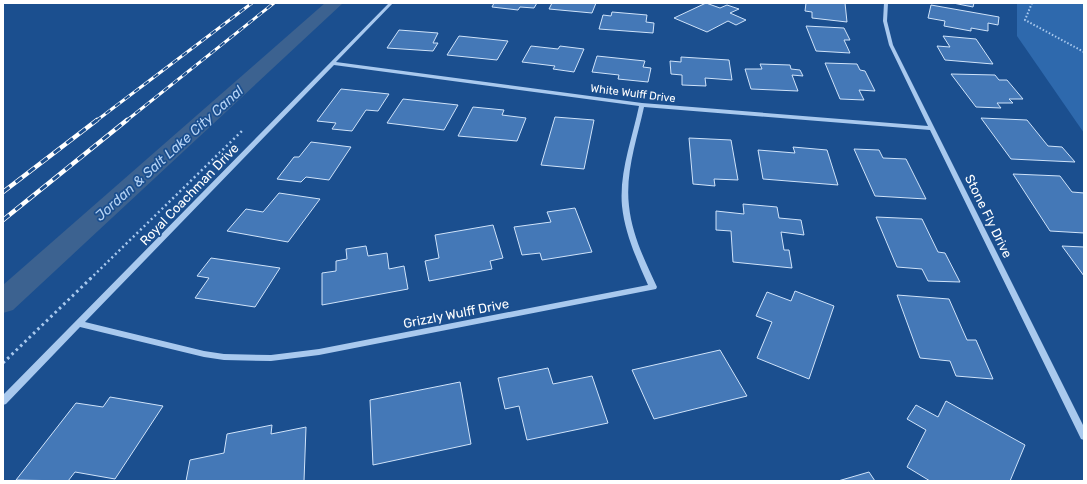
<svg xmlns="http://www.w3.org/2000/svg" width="1087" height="484" font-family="Rubik,sans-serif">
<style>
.green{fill:#2e69ad}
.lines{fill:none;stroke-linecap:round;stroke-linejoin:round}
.canal{fill:#3c6290;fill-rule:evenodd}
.building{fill:#4478b7;stroke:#cfe3fa}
.path-far2{stroke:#a9c9ee;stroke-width:2;stroke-dasharray:1.5 2;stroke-linecap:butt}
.path-far1{stroke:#a9c9ee;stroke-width:2.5;stroke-dasharray:2 3;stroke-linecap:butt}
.path{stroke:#a9c9ee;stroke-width:3;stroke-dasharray:2.5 3.5;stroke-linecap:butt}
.minor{fill:#a9c9ee;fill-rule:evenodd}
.rail-far1-casing{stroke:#fff;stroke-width:3}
.rail-casing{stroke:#fff;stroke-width:4.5}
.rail-far1{stroke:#1b4f8f;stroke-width:2;stroke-dasharray:6;stroke-linecap:butt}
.rail{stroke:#1b4f8f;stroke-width:3;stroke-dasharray:8;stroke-linecap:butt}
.labels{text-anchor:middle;stroke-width:3.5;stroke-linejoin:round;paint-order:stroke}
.far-street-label{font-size:11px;fill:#fff;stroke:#1b4f8f}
.street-label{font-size:13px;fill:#fff;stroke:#1b4f8f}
.water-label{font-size:14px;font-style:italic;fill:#b5d3f5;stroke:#1b4f8f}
</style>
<rect width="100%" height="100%" fill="#1b4f8f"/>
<path class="green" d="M1017 3H1084V133L1017 36Z"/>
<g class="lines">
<path class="canal" d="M325 3H343L13 310 3 313V285Z"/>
</g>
<g class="building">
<path d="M491 3H537L534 8 520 7 518 10 492 7 494 3Z"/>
<path d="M552 3H596L592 13 549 9Z"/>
<path d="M706 3 720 8 727 5 739 9 730 13 746 20 736 25 728 21 707 32 674 18Z"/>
<path d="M806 3H845L847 22 812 18V12L805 11Z"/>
<path d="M953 3H974L973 7Z"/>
<path d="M931 5 999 17 998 25 988 23V31L971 28V31L944 26 945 21 928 18Z"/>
<path d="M612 12 647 15 646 22 654 23 653 33 599 29 603 15 611 16Z"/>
<path d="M806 26 844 28 850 40H844L850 53 816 51Z"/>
<path d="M399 30 438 33 433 43H438L433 51 387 48Z"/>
<path d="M459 36 508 41 497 60 447 55Z"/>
<path d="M943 36 976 39 993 64 945 60 937 46 950 47Z"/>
<path d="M531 46 558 49 560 46 584 49 574 72 553 69 555 66 522 62Z"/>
<path d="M597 56 645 61 643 67 651 68 648 82 618 79 619 75 592 72Z"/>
<path d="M681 57 729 60 732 80 705 78 706 86 682 85V75L671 74 670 61 681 62Z"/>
<path d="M825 63 857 64 860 70 865 71 875 91 859 90 864 100 840 99Z"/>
<path d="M760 64 790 65 791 69 800 70 803 76 792 75 798 91 751 89 745 69H762Z"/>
<path d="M951 74 995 75 999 80H1007L1023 99H1009L1013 103H997L1001 108 976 107Z"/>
<path d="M341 89 389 94 378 111 366 110 352 131 332 129 336 123 317 121Z"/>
<path d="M403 99 458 105 444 130 387 123Z"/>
<path d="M473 107 504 110 502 115 526 118 517 141 458 136Z"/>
<path d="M555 117 594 120 584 169 541 165Z"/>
<path d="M981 118 1027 120 1048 146 1062 147 1075 162 1011 159Z"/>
<path d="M689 138 731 140 738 180 714 179 715 186 693 184Z"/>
<path d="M311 142 351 147 329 180 306 177 301 182 277 179 294 157H299Z"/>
<path d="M793 147 827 150 838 185 763 179 758 150 795 153Z"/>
<path d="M854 149 879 150 883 158 906 159 926 199 875 196Z"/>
<path d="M1013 174 1060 176 1072 192 1084 193V233L1050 231Z"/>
<path d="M279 193 320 199 288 242 227 231 246 209 263 212Z"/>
<path d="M743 204 777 207 779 218 801 220 804 235 781 232 784 250H789L792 268 733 262 731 231 716 230V211L744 214Z"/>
<path d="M575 208 592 252 542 260 540 253 522 255 514 227 551 222 547 212Z"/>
<path d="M876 217 922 219 938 252 945 253 960 282 928 281 922 269 897 267Z"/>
<path d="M493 225 503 258 490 261 492 269 429 281 425 261 439 258 435 235Z"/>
<path d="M366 246 368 256 387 253 389 269 404 266 408 289 322 305V273L336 271V261L347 259 346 249Z"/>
<path d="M1062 246 1084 247V276Z"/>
<path d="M211 258 280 268 255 307 195 298 209 278 197 276Z"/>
<path d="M795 291 834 306 809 379 757 358 772 322 756 316 767 292 791 301Z"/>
<path d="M897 295 949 299 967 340H976L993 379 956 376 950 361 920 358Z"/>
<path d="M720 350 747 396 654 419 632 370Z"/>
<path d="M548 368 553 384 592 376 608 423 527 440 519 406 505 409 498 378Z"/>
<path d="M460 382 471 444 373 465 370 400Z"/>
<path d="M110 397 163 406 115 479 75 472 68 481 16 480 76 403 103 407Z"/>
<path d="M946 401 1025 445 1010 481H930L907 467 926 430 907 419 916 405 938 417Z"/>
<path d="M272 425 271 434 306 427 304 481H186L190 460 224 453 227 434Z"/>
<path d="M869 472 875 481H838Z"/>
</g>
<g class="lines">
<path class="path-far2" d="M1032 3 1025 20 1084 52"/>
<path class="path-far1" d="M90 279 244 129"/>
<path class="path" d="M3 363 91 278"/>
<path class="minor" d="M389 3H393L336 62 642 103 928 126 889 45 883 21 884 3H888L887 21 893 45 1084 427V440L1081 439 930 130 644 107C637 139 625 173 629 206 632 235 645 261 657 287L656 289 319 355 271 361 224 360 204 357 80 327 6 404 3 405V395ZM334 65 639 106C632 139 619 173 622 206 625 234 637 260 648 285L319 349 271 355 224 354 204 351 85 322Z"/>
<defs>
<g id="rail-far1">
<path d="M96 121 252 3"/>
<path d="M126 121 274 3"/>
</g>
<g id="rail">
<path d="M3 192 97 120"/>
<path d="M3 220 127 120"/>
</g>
</defs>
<use href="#rail-far1" class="rail-far1-casing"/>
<use href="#rail" class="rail-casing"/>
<use href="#rail-far1" class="rail-far1"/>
<use href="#rail" class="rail"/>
</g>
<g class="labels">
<g class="far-street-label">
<text transform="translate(633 93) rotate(7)" y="4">White Wulff Drive</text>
</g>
<g class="street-label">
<text transform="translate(189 194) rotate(-46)" y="5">Royal Coachman Drive</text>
<text transform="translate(989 216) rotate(64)" y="5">Stone Fly Drive</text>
<text transform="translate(456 313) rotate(-11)" y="5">Grizzly Wulff Drive</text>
</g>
<g class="water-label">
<text transform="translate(169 153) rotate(-42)" y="5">Jordan &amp; Salt Lake City Canal</text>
</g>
</g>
<rect width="1087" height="484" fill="none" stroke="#ffffff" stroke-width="8"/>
</svg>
